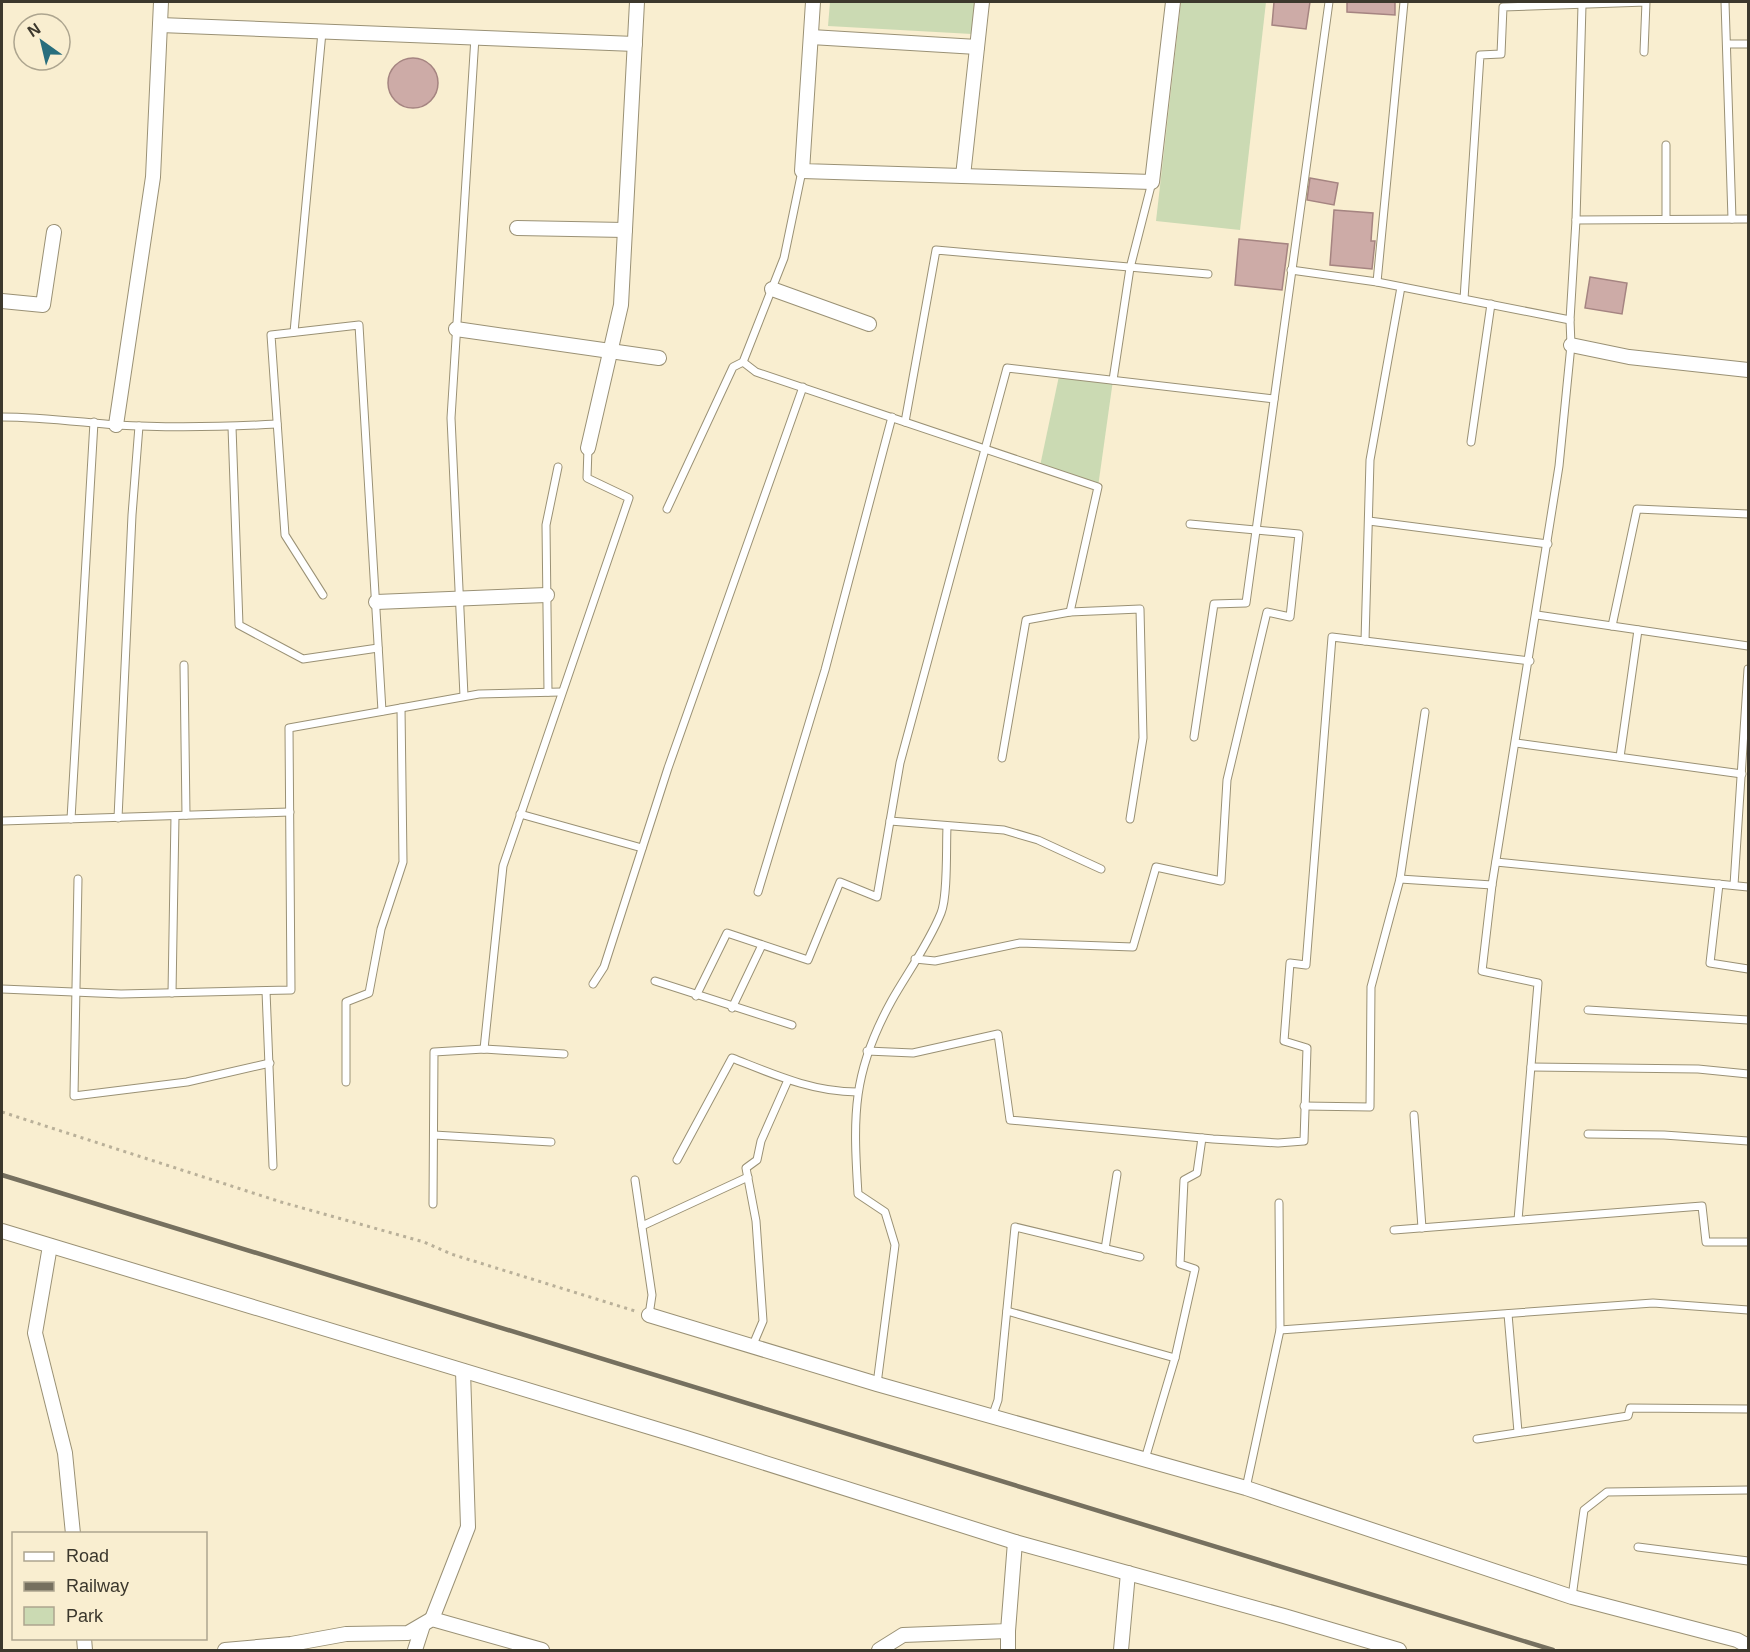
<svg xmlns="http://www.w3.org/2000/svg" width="1750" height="1652" font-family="Arial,sans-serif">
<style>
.green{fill:#cbdab3}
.building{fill:#cdaba7;stroke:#a58481;stroke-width:1.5}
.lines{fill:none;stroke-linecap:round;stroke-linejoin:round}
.service-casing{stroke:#9a9175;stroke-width:9}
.minor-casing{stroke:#9a9175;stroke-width:16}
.path{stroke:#b9b099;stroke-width:3;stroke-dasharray:3 4.5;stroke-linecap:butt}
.service{stroke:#fff;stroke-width:7}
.minor{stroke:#fff;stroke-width:14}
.rail{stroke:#76705f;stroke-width:4.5}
</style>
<rect width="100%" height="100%" fill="#f9eed0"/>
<g class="green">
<path d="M830 2H975L972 34 828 26Z"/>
<path d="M1181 2H1266L1240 230 1156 221Z"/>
<path d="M1059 376 1113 380 1098 487 1040 466Z"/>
</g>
<g class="building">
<path d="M1274 2H1310L1306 29 1272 25Z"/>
<path d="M1347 2H1395V15L1347 12Z"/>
<circle cx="413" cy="83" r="25"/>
<path d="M1310 178 1338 183 1334 205 1307 200Z"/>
<path d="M1334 210 1373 213 1371 241H1375L1372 269 1330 265Z"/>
<path d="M1239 239 1288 244 1282 290 1235 285Z"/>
<path d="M1590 277 1627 283 1622 314 1585 308Z"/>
</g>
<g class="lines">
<defs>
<g id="service">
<path d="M1725 2 1732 219"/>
<path d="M1727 44H1748"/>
<path d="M1666 145V219"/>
<path d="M1576 220 1748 219"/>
<path d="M1291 270 1377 282 1570 320"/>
<path d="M1377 282 1404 2"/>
<path d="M1464 299 1480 55 1501 54 1503 7 1646 2 1644 52"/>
<path d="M294 332 322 32"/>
<path d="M743 362 756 372 1098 487 1070 612"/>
<path d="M1113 380 1130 268 1152 182"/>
<path d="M2 417C40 417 78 422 116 425 170 428 223 427 277 424"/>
<path d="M905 422 936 250 1208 274"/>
<path d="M232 427 239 625 303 659 378 648"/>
<path d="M1471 442 1491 304"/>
<path d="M667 509 733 367 743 362 784 258 802 171"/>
<path d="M1369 521 1548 544"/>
<path d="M323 595 285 535 271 335 359 325 382 711"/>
<path d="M1537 615 1748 646"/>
<path d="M1612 626 1637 509 1748 514"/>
<path d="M1365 641 1370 460 1401 287"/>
<path d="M184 665 186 815"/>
<path d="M548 692 546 525 558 467"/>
<path d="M464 696 451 418 475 37"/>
<path d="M1194 737 1214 604 1246 603 1329 2"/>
<path d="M1516 743 1742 774"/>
<path d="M1620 757 1638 630"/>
<path d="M1002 758 1026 620 1070 612 1140 609 1143 738 1130 819"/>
<path d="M520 814 642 848"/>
<path d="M118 818 132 515 139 426"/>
<path d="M71 819 94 422"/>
<path d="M2 821 290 812"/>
<path d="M890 821 1004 830 1038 840 1101 869"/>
<path d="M1496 862 1748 887"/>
<path d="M78 879 74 1096 187 1082 270 1063"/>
<path d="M1400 879 1492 885 1559 466 1571 345 1570 320 1576 220 1582 5"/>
<path d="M1719 884 1710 963 1748 969"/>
<path d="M1492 885 1482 971 1538 983 1518 1220"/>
<path d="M1734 885 1748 669"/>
<path d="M758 892 825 670 892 417"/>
<path d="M915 959 935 961 1020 943 1133 947 1156 867 1221 881 1227 780 1267 612 1290 617 1299 534 1190 524"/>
<path d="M655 981 792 1025"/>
<path d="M593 984 604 967 668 768 803 387"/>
<path d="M2 989 121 994 291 990 289 728 479 694 561 692"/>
<path d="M266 991 273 1166"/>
<path d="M172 993 175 816"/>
<path d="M696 996 727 933 808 960 840 882 877 897 900 763 1007 368 1274 399"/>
<path d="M732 1008 762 945"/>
<path d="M1588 1010 1748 1020"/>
<path d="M484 1049 503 866 629 498 587 478 588 448"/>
<path d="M867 1051 913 1053 998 1034 1010 1120 1213 1139 1278 1143 1304 1141 1307 1048 1284 1041 1290 963 1306 965 1332 637 1530 661"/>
<path d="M1531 1067 1698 1069 1748 1074"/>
<path d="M346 1082V1002L369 993 381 929 403 862 401 708"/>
<path d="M1304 1106 1370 1107 1371 987 1400 879 1425 712"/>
<path d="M1414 1115 1422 1228"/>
<path d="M1588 1134 1664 1135 1748 1141"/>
<path d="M434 1135 551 1142"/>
<path d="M677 1160 732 1058C773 1074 812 1092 857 1092"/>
<path d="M635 1180 652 1295 649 1315"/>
<path d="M433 1204 434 1052 484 1049 564 1054"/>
<path d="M642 1226 748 1177"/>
<path d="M1394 1230 1702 1206 1706 1242H1748"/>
<path d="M1105 1249 1117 1174"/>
<path d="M1007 1311 1175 1358"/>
<path d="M1508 1314 1518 1432"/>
<path d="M1280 1330 1653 1303 1748 1310"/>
<path d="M752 1347 763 1321 756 1221 746 1168 757 1160 761 1141 788 1080"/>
<path d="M877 1384 895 1245 885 1212 858 1194C853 1115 852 1072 892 1000 908 972 929 943 941 913 948 896 946 847 947 827"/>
<path d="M992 1417 998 1400 1015 1227 1140 1257"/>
<path d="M1477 1439 1628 1416 1630 1408 1748 1409"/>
<path d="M1145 1459 1175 1358 1195 1269 1180 1264 1184 1180 1197 1173 1202 1138"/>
<path d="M1246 1488 1280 1330 1279 1203"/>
<path d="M1638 1547 1748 1561"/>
<path d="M1572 1597 1584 1510 1607 1492 1748 1490"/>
</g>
<g id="minor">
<path d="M813 2 802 171 1152 182 1173 2"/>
<path d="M160 25 635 44"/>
<path d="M811 37 977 47"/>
<path d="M963 176 982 2"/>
<path d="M517 228 625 230"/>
<path d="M772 289 869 324"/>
<path d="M2 301 43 305 54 232"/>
<path d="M456 329 659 358"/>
<path d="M1571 345 1629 357 1748 370"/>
<path d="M116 425 153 177 161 2"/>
<path d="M588 448 621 305 637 2"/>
<path d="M376 602 547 595"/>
<path d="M2 1231 686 1438 1015 1542 1284 1616 1399 1650"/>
<path d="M50 1246 35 1333 65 1453 73 1534"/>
<path d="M649 1315 877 1384 1246 1488 1572 1597 1737 1640 1748 1646"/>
<path d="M432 1619 468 1527 463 1371"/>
<path d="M1008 1631V1650"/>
<path d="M84 1638 85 1650"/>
<path d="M225 1650 291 1644 346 1634 408 1633 432 1619 542 1650"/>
<path d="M415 1650 423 1625"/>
<path d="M879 1650 903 1635 1008 1631 1015 1542"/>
<path d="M1121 1650 1128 1573"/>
</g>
</defs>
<use href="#service" class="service-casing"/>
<use href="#minor" class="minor-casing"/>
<path class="path" d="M2 1112 281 1202 424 1242 451 1254 635 1311"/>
<use href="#service" class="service"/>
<use href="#minor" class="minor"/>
<path class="rail" d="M2 1175 1553 1650"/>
</g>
<rect width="1750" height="1652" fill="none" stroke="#3c382d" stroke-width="6"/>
<rect x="12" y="1532" width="195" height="108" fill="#f9eed0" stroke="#ada58f" stroke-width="1.5"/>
<rect x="24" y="1552" width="30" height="9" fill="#ffffff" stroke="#ada58f" stroke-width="1.5"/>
<text x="66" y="1562" font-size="18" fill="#3c382d">Road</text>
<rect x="24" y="1582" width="30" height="9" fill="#76705f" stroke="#ada58f" stroke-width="1.5"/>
<text x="66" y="1592" font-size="18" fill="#3c382d">Railway</text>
<rect x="24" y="1607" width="30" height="18" fill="#cbdab3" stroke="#ada58f" stroke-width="1.5"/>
<text x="66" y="1622" font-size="18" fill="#3c382d">Park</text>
<g transform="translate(42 42) rotate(326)"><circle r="28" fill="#f9eed0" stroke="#ada58f" stroke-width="1.5"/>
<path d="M0-4.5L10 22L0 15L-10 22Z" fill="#286e7d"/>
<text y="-9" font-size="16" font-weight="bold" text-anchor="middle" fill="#3c382d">N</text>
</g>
</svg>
